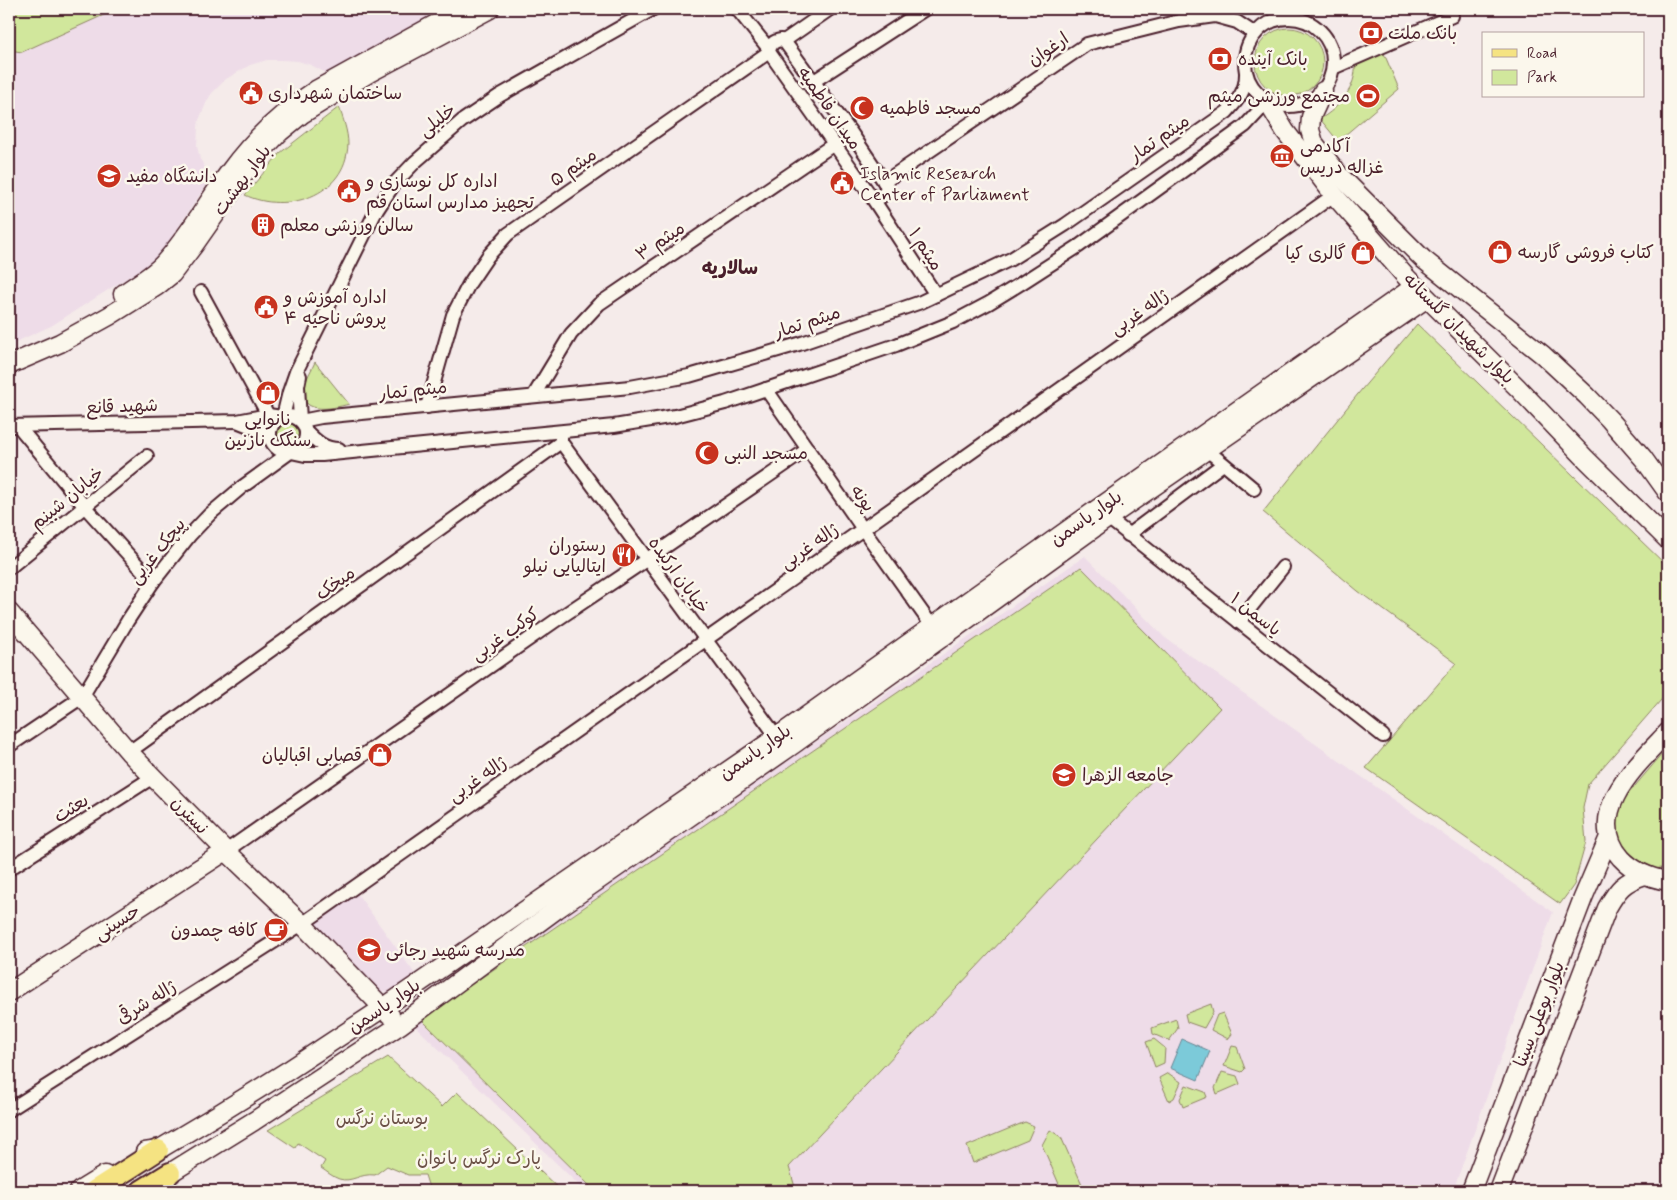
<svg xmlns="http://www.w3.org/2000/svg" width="1677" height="1200" font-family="Mynerve,'Playpen Sans Arabic',sans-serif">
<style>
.built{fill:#eedce8}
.green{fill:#d1e79c;stroke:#8e8364}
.water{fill:#7ccad9;stroke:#688693}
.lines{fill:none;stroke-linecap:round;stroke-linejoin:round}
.street-casing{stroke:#4a1f2b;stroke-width:16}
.secondary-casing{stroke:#4a1f2b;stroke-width:21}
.primary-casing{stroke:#4a1f2b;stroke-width:24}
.street{stroke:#fbf7ec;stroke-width:12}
.secondary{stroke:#fbf7ec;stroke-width:18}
.primary{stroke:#f5e382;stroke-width:20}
.labels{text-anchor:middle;stroke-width:5;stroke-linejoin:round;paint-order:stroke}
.poi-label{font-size:18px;fill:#4a1f2b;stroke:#fbf7ec;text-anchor:start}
.street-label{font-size:18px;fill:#4a1f2b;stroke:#fbf7ec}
.park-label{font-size:18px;fill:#6c5147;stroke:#fbf7ec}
.neighbourhood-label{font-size:19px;font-weight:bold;fill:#4a1f2b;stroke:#fbf7ec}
</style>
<rect width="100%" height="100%" fill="#f5ebea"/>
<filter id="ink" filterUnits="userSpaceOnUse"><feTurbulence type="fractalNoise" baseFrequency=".02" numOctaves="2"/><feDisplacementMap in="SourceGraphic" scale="10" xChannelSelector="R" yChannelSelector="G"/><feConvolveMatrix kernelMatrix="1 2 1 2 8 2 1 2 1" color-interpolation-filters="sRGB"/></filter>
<g filter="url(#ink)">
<g class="built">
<path d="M9 9H449L332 76 311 65 298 61 281 60H267L250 65 226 79 212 93 207 101 199 120 198 127 197 146 200 159 211 178 157 259 51 326 9 345Z"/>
<path d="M1085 556 1164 637 1553 912 1453 1191H585L411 1022Z"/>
<path d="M356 892 415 974 388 992 381 991 316 925 318 920Z"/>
</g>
<g class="green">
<path d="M9 9H117L22 52 9 50Z"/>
<circle cx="1289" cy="62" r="34"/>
<path d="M1383 51 1399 89 1338 141 1320 119C1339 108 1357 87 1355 64Z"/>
<path d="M339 107C343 118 348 132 348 144 346 197 285 214 245 195L280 153Z"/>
<path d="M1417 324 1668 567V692L1588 784 1583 808 1586 842 1574 885 1560 904 1366 768 1456 663 1358 591 1263 512 1362 389Z"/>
<path d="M315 362 349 404C332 409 295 416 305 384 307 377 312 369 315 362Z"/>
<circle cx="288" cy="435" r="13"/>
<path d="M1081 567 1220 708 789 1167 795 1187 799 1191H595L421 1019Z"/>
<path d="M1668 747V867L1653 869 1634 859 1619 839 1616 823 1618 806Z"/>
<path d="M1211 1004 1213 1012 1204 1028 1187 1022 1185 1014Z"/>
<path d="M1223 1013 1232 1034 1228 1039 1211 1030 1217 1015Z"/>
<path d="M1176 1019 1178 1028 1169 1041 1153 1034 1152 1028Z"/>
<path d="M1154 1039 1165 1048 1164 1063 1155 1067 1146 1042Z"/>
<path d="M1232 1046 1237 1047 1245 1069 1242 1072 1224 1066Z"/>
<path d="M388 1057 442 1107 457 1092 561 1191H430L425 1175H408L387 1166 375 1175C360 1173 352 1183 339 1179 333 1177 327 1172 321 1168L325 1161 298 1143 295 1148 268 1130Z"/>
<path d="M1222 1072 1237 1076 1240 1084 1217 1094 1215 1088Z"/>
<path d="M1168 1073 1181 1082 1174 1098 1169 1101 1159 1078Z"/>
<path d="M1186 1085 1205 1092 1207 1097 1183 1107 1180 1099Z"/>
<path d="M1025 1122 1034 1126 1028 1140 973 1163 967 1146Z"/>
<path d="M1050 1130 1061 1137 1085 1191H1062L1042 1145Z"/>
</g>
<path class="water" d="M1182 1039 1210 1051 1198 1080 1170 1068Z"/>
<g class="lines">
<defs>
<g id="street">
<path d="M737 9 769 49"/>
<circle cx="1289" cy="62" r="44"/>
<path d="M781 40 784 41 852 134 887 186V190L881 197 874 198 871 196 769 52C770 45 773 41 781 40Z"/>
<path d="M784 41 830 9"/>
<path d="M1333 68 1452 16"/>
<path d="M814 81 925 9"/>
<path d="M884 182 1087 44 1179 21 1215 16 1237 22 1255 34"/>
<path d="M871 196 936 295"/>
<path d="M201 292 268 415"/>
<path d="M766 389 863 529 932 626"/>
<path d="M534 395 571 334 599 304 834 144"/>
<path d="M427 407 453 315 469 284 488 256 508 234 769 52"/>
<circle cx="288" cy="434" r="18"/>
<path d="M283 417 289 392 296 372 375 213 394 184 415 162 462 121 499 96 653 9"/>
<path d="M300 420 298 386 300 376"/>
<path d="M301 421 321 417 630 387 689 376 799 344 921 302 1011 259 1065 225 1227 112C1238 100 1246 91 1246 74"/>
<path d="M239 422 259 430 272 441"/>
<path d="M9 426 237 421 268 415 282 417"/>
<path d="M19 427 85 507 153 582"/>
<path d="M306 431C316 441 324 449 339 449"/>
<path d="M561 435V442L777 737"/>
<path d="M1207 450 1254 489"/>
<path d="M291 452 305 455H322L614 426 675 416 725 403 896 345 953 322 989 303 1020 284 1079 246 1245 126 1258 112 1265 99"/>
<path d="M1108 518 1383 736"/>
<path d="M1128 535 1223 464"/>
<path d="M9 568 147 456"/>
<path d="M1239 622 1283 567"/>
<path d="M9 746 82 697 128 620 153 582 190 535 210 514 242 487 289 453"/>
<path d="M129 752 561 442"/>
<path d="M226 851 555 621 646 560 808 449"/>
<path d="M9 869 153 777"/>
<path d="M9 1110 302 924 863 529 1334 195"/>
</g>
<g id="secondary">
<path d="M1323 91 1311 117 1310 130 1314 143 1340 176 1423 259 1543 355 1587 396 1610 420 1643 458 1668 493"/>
<path d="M1267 101 1285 131 1334 195 1407 278 1518 388 1586 459 1668 540"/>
<path d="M123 294C136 284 152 276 163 264 189 236 208 201 230 171 254 138 282 112 316 90L463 9"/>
<path d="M9 365 60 343 109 316 157 286 172 274 194 245 255 158 280 132 302 114 369 73 490 9"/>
<path d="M9 612 129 752 153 777 226 851 302 924 390 1015"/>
<path d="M1668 732C1639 763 1582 813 1621 858 1634 872 1650 878 1668 881"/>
<path d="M9 992 226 851"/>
<path d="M145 1152 158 1150 220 1113 289 1070 383 1008 777 737 1100 507 1415 286"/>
<path d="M163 1185 170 1173 254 1121 400 1025 557 909 794 744 1108 518 1427 298"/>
<path d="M79 1191 105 1175"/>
<path d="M1471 1191 1583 898 1609 837"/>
<path d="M1499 1191 1607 908C1618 889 1623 882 1645 875"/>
</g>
<g id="primary">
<path d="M94 1191 158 1150"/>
<path d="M141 1191 170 1173"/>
</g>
</defs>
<use href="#street" class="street-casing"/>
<use href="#secondary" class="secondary-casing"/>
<use href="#primary" class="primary-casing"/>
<use href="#street" class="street"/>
<use href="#secondary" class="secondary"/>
<use href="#primary" class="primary"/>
</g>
</g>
<defs>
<symbol id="bank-disc" viewBox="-11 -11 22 22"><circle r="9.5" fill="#c8321e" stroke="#fbf7ec"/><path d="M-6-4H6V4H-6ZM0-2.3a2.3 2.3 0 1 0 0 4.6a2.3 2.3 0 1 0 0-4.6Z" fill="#fff"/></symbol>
<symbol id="civic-disc" viewBox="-11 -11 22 22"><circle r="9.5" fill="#c8321e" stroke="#fbf7ec"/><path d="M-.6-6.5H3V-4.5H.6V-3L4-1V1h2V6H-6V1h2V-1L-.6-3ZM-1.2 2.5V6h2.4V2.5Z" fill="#fff"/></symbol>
<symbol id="stadium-disc" viewBox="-11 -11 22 22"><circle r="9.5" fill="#c8321e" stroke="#fbf7ec"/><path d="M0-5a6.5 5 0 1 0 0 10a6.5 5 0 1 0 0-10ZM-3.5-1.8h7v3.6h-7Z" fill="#fff"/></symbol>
<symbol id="mosque-disc" viewBox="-11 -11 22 22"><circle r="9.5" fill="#c8321e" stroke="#fbf7ec"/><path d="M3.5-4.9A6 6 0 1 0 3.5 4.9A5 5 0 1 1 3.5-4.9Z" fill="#fff"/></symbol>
<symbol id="museum-disc" viewBox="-11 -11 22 22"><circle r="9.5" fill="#c8321e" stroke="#fbf7ec"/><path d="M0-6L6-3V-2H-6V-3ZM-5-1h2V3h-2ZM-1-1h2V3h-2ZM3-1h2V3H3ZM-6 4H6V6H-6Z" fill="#fff"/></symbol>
<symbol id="university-disc" viewBox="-11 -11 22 22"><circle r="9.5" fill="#c8321e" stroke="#fbf7ec"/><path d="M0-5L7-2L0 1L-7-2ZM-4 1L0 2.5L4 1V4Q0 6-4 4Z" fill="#fff"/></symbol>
<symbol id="building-disc" viewBox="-11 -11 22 22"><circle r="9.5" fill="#c8321e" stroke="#fbf7ec"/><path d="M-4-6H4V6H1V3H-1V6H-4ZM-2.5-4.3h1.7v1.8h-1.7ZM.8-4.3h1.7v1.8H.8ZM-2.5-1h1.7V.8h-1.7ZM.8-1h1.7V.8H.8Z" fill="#fff"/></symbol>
<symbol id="shop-disc" viewBox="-11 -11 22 22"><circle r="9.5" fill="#c8321e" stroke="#fbf7ec"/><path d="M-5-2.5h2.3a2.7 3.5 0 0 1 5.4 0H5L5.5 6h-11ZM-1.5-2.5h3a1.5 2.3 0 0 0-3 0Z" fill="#fff"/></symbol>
<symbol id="restaurant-disc" viewBox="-11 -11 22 22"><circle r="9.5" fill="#c8321e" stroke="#fbf7ec"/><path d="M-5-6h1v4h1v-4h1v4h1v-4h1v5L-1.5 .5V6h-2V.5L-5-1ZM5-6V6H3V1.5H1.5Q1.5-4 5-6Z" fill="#fff"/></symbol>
<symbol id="cafe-disc" viewBox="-11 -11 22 22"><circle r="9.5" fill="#c8321e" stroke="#fbf7ec"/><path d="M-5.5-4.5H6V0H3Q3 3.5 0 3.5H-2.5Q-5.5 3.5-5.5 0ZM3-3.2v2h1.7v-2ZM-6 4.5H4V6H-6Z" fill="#fff"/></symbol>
<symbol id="school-disc" viewBox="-11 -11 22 22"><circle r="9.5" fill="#c8321e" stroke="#fbf7ec"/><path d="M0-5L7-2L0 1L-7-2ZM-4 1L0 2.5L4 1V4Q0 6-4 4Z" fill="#fff"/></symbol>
</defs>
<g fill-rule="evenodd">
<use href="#bank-disc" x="1357" y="19" width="28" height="28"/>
<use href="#bank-disc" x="1206" y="45" width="28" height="28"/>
<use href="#civic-disc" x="237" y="79" width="28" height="28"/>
<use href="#stadium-disc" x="1354" y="82" width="28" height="28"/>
<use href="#mosque-disc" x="848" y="94" width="28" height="28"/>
<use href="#museum-disc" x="1268" y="142" width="28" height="28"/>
<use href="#university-disc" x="95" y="162" width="28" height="28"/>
<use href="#civic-disc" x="828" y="169" width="28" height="28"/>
<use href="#civic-disc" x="335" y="177" width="28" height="28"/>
<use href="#building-disc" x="249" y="211" width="28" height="28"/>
<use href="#shop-disc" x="1486" y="238" width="28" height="28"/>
<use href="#shop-disc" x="1349" y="239" width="28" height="28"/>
<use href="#civic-disc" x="252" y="293" width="28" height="28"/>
<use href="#shop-disc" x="254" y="379" width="28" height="28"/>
<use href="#mosque-disc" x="693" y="439" width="28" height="28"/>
<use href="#restaurant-disc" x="610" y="541" width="28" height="28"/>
<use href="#shop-disc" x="366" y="741" width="28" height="28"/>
<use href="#university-disc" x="1050" y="761" width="28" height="28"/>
<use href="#cafe-disc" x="262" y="916" width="28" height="28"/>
<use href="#school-disc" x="355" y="936" width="28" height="28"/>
</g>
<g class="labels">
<g class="poi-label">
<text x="1388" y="39">بانک ملت</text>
<text x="1238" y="65">بانک آینده</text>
<text x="268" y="99">ساختمان شهرداری</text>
<text x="1350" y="102" text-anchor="end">مجتمع ورزشی میثم</text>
<text x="880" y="114">مسجد فاطمیه</text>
<text x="1300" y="152">آکادمی<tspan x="1300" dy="21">غزاله دریس</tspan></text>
<text x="860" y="179">Islamic Research<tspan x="860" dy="21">Center of Parliament</tspan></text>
<text x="126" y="182">دانشگاه مفید</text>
<text x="366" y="187">اداره کل نوسازی و<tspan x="366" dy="21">تجهیز مدارس استان قم</tspan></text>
<text x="280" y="231">سالن ورزشی معلم</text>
<text x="1518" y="258">کتاب فروشی گارسه</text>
<text x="1346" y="259" text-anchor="end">گالری کیا</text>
<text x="284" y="303">اداره آموزش و<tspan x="284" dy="21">پروش ناحیه ۴</tspan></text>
<text x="268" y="425" text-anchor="middle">نانوایی<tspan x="268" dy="21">سنگک نازنین</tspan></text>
<text x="724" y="459">مسجد النبی</text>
<text x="606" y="551" text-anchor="end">رستوران<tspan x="606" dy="21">ایتالیایی نیلو</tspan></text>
<text x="362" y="761" text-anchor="end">قصابی اقبالیان</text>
<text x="1082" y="781">جامعه الزهرا</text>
<text x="258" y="936" text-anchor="end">کافه چمدون</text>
<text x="386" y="956">مدرسه شهید رجائی</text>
</g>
<g class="street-label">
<text transform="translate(1048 49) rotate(-34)" y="6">ارغوان</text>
<text transform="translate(830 108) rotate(55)" y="6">میدان فاطمیه</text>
<text transform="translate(437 120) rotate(-39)" y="6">خلیلی</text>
<text transform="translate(1159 138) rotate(-35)" y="6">میثم تمار</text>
<text transform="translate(573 167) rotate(-35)" y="6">میثم ۵</text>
<text transform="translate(242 180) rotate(-53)" y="6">بلوار بهشت</text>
<text transform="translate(660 241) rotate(-34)" y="6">میثم ۳</text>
<text transform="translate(926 249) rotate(57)" y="6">میثم ۱</text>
<text transform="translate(1139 312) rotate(-35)" y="6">ژاله غربی</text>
<text transform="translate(807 322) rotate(-18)" y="6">میثم تمار</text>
<text transform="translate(1459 328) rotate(45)" y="6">بلوار شهیدان گلستانه</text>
<text transform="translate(413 390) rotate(-6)" y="6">میثم تمار</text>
<text transform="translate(122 406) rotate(-2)" y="6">شهید قانع</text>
<text transform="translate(67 498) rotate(-39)" y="6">خیابان شبنم</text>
<text transform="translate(863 498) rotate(55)" y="6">پونه</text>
<text transform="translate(1086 518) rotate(-35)" y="6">بلوار یاسمن</text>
<text transform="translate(809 546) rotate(-35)" y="6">ژاله غربی</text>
<text transform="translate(157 551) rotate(-51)" y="6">پیچک غربی</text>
<text transform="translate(679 575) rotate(54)" y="6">خیابان ارکیده</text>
<text transform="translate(335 583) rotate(-36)" y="6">میخک</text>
<text transform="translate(1256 614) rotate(38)" y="6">یاسمن ۱</text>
<text transform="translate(505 634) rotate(-35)" y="6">کوکب غربی</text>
<text transform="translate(755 752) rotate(-35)" y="6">بلوار یاسمن</text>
<text transform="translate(477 779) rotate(-35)" y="6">ژاله غربی</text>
<text transform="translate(71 808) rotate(-32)" y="6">بعثت</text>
<text transform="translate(190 815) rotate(46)" y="6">نسترن</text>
<text transform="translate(117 922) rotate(-33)" y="6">حسینی</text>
<text transform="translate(146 1002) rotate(-32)" y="6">ژاله شرقی</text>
<text transform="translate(384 1006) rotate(-34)" y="6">بلوار یاسمن</text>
<text transform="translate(1539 1014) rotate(-69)" y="6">بلوار بوعلی سینا</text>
</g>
<g class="park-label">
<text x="382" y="1124">بوستان نرگس</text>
<text x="479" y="1164">پارک نرگس بانوان</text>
</g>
<g class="neighbourhood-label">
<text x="730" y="274">سالاریه</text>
</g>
</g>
<rect width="1677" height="1200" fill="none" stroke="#fbf7ec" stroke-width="30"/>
<rect x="15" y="15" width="1647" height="1170" fill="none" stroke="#4a1f2b" stroke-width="2" filter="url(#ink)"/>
<rect x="1482" y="32" width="162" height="65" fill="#fbf7ec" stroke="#b4a19f"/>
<rect x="1492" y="49" width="25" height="8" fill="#f5e382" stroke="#b4a19f"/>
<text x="1527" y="58" font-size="15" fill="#4a1f2b">Road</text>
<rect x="1492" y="70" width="25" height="15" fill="#d1e79c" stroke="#b4a19f"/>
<text x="1527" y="82" font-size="15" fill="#4a1f2b">Park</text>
</svg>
